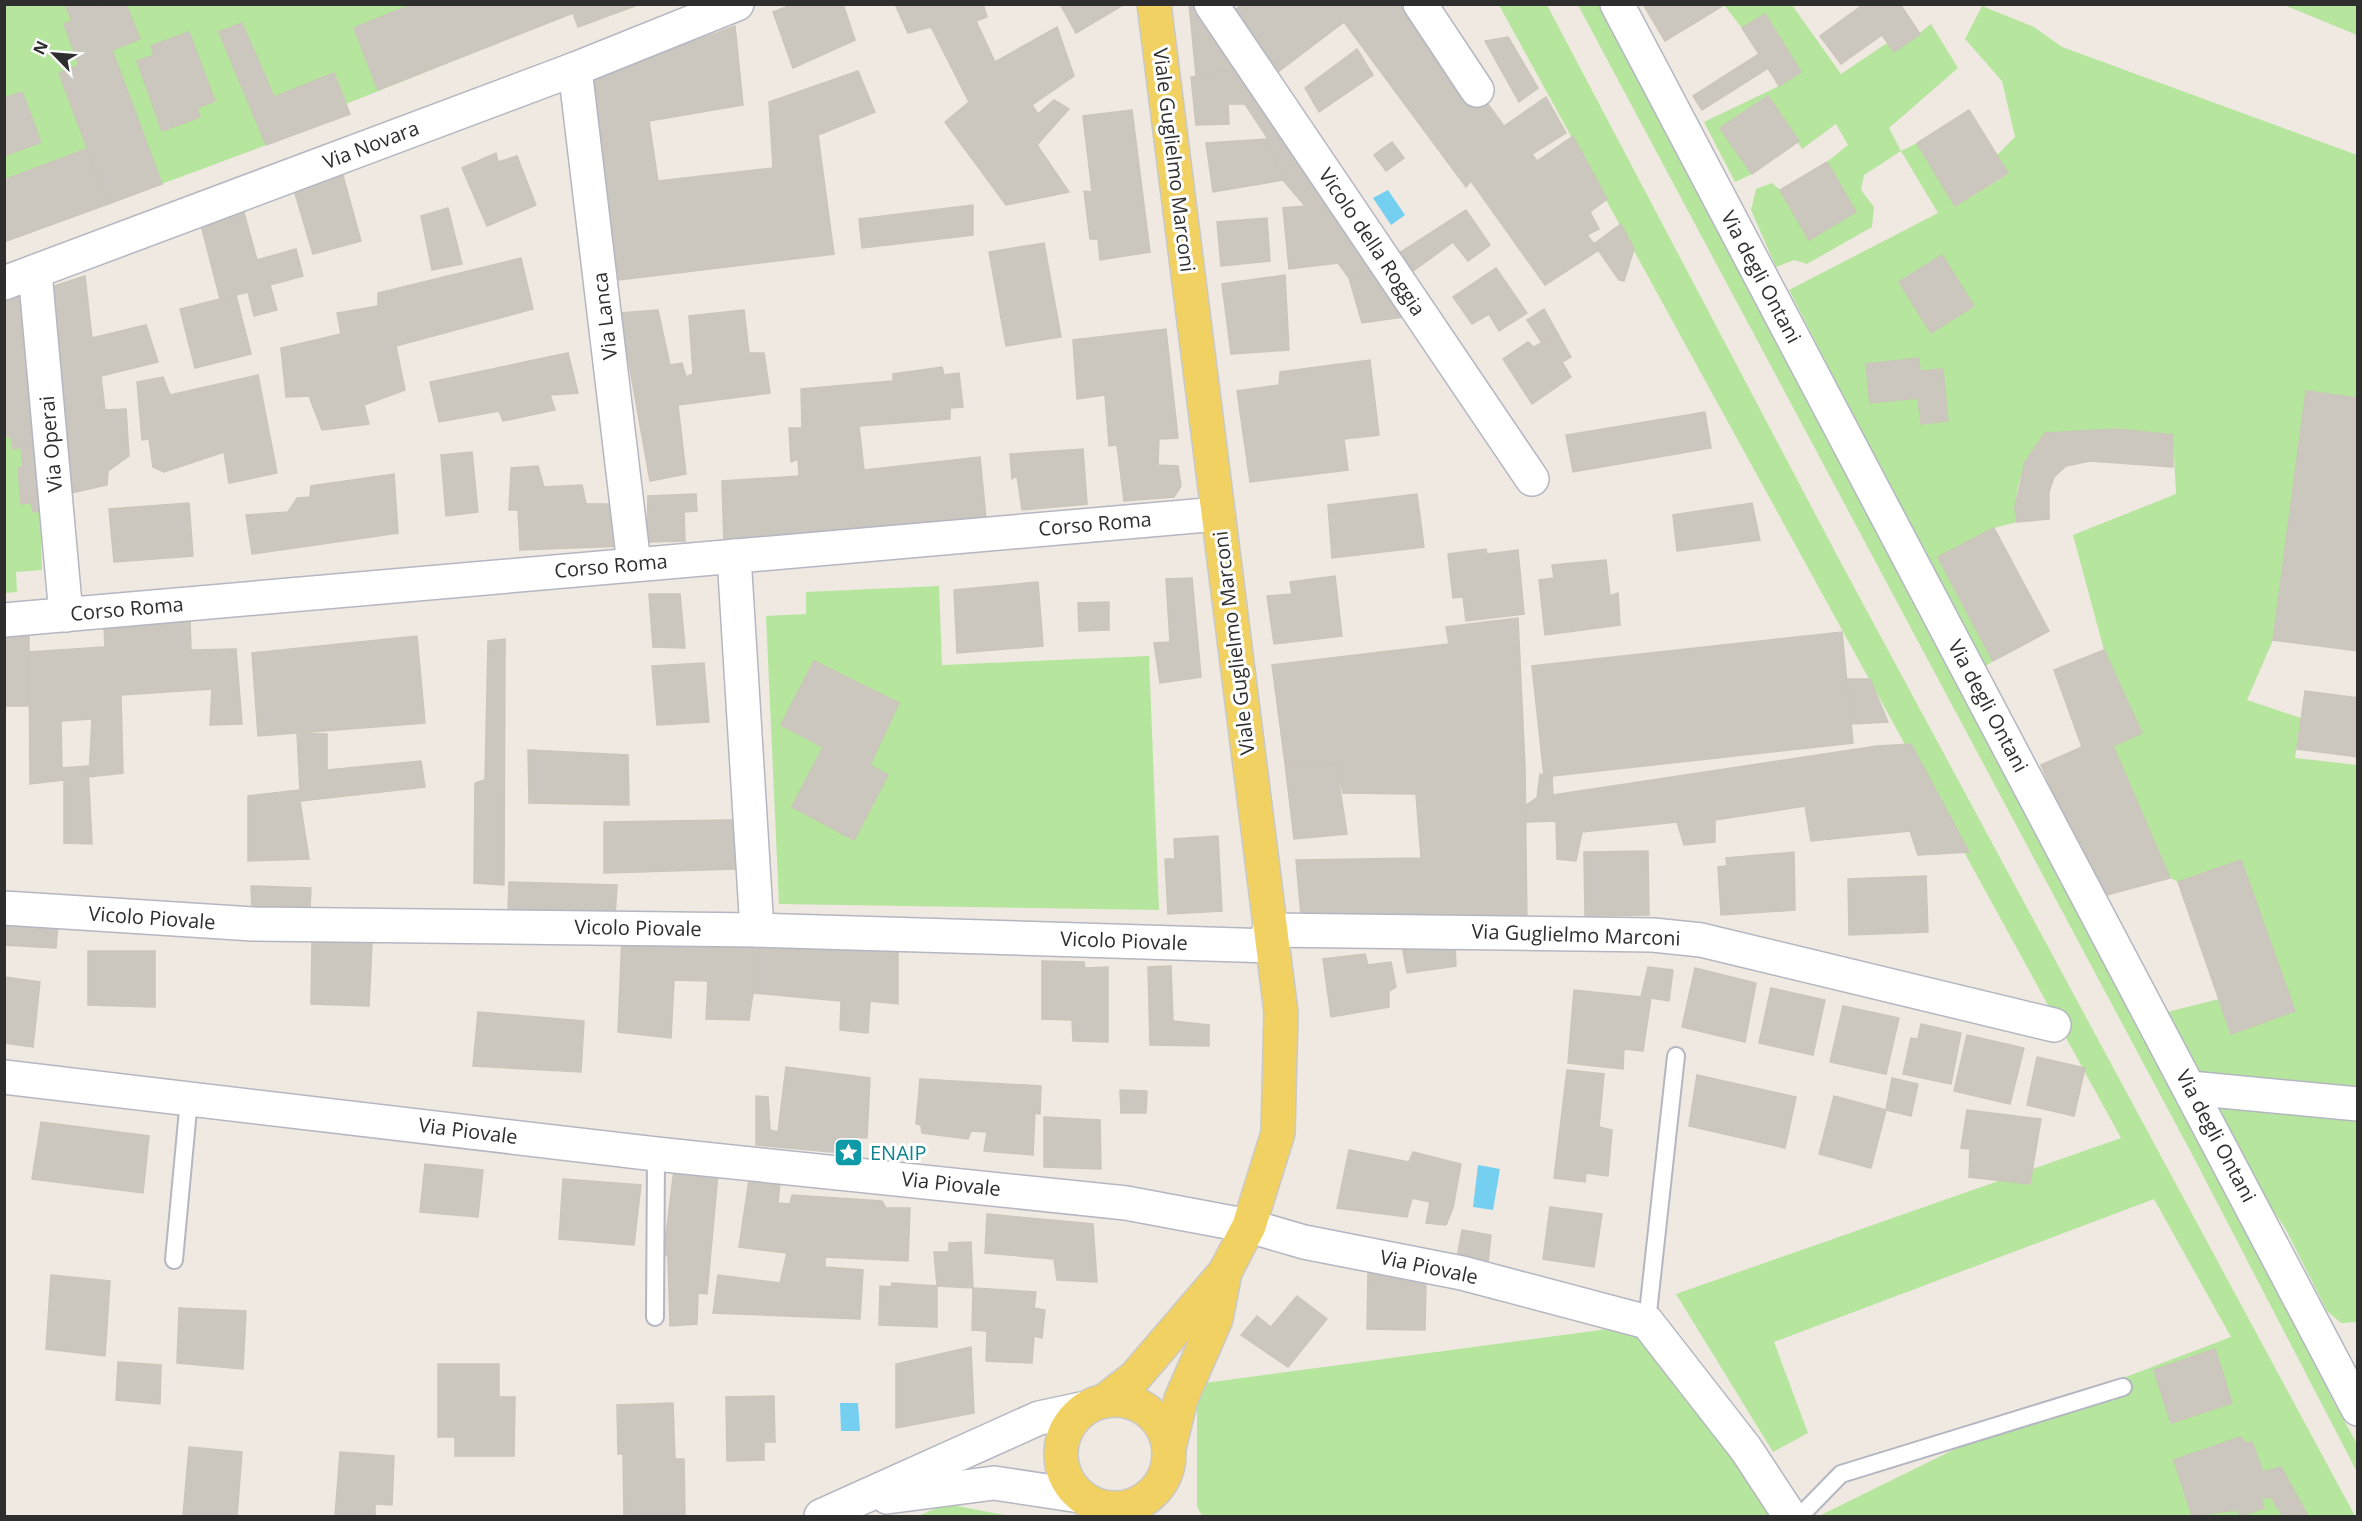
<svg xmlns="http://www.w3.org/2000/svg" width="2362" height="1521" font-family="'Open Sans',sans-serif">
<style>
.green{fill:#b6e59e}
.water{fill:#75cff0}
.building{fill:#cbc7bf;stroke:#cbc5ba;stroke-width:1.5}
.lines{fill:none;stroke-linecap:round;stroke-linejoin:round}
.service-casing{stroke:#b4b7c1;stroke-width:20}
.minor-casing{stroke:#b4b7c1;stroke-width:36}
.secondary-casing{stroke:#b4b7c1;stroke-width:36}
.primary-casing{stroke:#c9c9c9;stroke-width:36}
.service{stroke:#fff;stroke-width:16}
.minor{stroke:#fff;stroke-width:33}
.secondary{stroke:#fff;stroke-width:33}
.primary{stroke:#f2d163;stroke-width:33}
.labels{text-anchor:middle;stroke-width:6;stroke-linejoin:round;paint-order:stroke}
.street-label{font-size:20px;fill:#2e2e2e;stroke:#fff}
.culture-label{font-size:20px;fill:#0d838f;stroke:#fff;text-anchor:start}
</style>
<rect width="100%" height="100%" fill="#efe9e1"/>
<g class="green">
<path d="M5 5H640L578 27 573 13 346 104 350 114 5 242Z"/>
<path d="M1499 5H1547L1840 561 2355 1516 1821 1515 2020 1417 2231 1337 2154 1199 1774 1342 1808 1433 1773 1452 1676 1294 2121 1138Z"/>
<path d="M1578 5H1609L2203 1152 2291 1303 2330 1395 2357 1444V1472L2194 1158Z"/>
<path d="M1724 5H1792L1841 74 1887 43 1895 52 1931 24 1958 68 1889 128 1901 151 1917 143 1956 206 2008 174 1997 155 2015 137 2002 81 1965 39 1982 6 2034 27 2062 47 2357 155V398L2306 392 2273 640 2247 700 2301 718 2295 758 2357 765V1322L2341 1323 2327 1311 2285 1228 2231 1148 2186 1046 2168 1030 2159 1014 2219 999 2295 1011 2241 860 2178 882 2170 878 2113 746 2142 732 2104 650 2073 535 2176 494 2173 435 2117 429 2045 433C2025 461 2012 486 2017 522L1994 528 1938 557 1993 661 1983 668 1789 290 1938 213 1901 151 1864 175 1861 190 1874 207 1872 227 1807 264 1794 260 1776 267 1751 210 1756 189 1772 183 1780 190 1809 240 1856 212 1827 162 1848 145 1836 124 1802 149 1768 96 1721 128 1752 174 1735 182 1704 122 1779 86 1801 72 1765 14 1742 28Z"/>
<path d="M2284 5H2357V35Z"/>
<path d="M11 436 13 449 21 447 23 467 18 468 21 504 31 503 33 512 40 511 42 570 16 572 17 592 5 593 4 437Z"/>
<path d="M939 586 942 665 1149 656 1159 910 779 904 766 616 806 614V592Z"/>
<path d="M1645 1324 1775 1516H1202L1197 1506V1384Z"/>
<path d="M946 1504 1004 1515 1010 1516H918Z"/>
</g>
<g class="water">
<path d="M1388 190 1405 215 1391 225 1373 198Z"/>
<path d="M1478 1165 1500 1169 1493 1210 1473 1207Z"/>
<path d="M840 1403H858L860 1431H841Z"/>
</g>
<g class="building">
<path d="M65 4H95L96 7 126 4 140 39 112 50 162 184 108 204 59 73 79 65 64 24 72 21Z"/>
<path d="M413 4H640L578 27 573 13 378 90 354 28Z"/>
<path d="M794 4H843L855 40 793 68 773 12Z"/>
<path d="M895 4H983L987 17 976 21 995 62 1057 27 1074 76 1032 105 1038 114 1054 100 1069 109 1037 145 1069 192 1006 205 945 122 969 102 931 27 908 33Z"/>
<path d="M1060 4H1123V5L1076 33Z"/>
<path d="M1189 4H1203L1246 66 1196 75Z"/>
<path d="M1243 4H1414L1504 126 1546 97 1566 133 1532 154 1537 161 1573 136 1607 199 1590 212 1599 229 1587 235 1599 250 1545 285 1471 181 1466 187 1344 22 1270 78 1229 14Z"/>
<path d="M1643 4H1724V5L1665 41Z"/>
<path d="M1900 4 1920 34 1894 52 1882 35 1841 64 1820 36 1864 4Z"/>
<path d="M1765 14 1801 72 1779 86 1768 68 1702 110 1693 96 1759 54 1742 28Z"/>
<path d="M242 23 274 97 334 73 350 114 266 145 219 32Z"/>
<path d="M735 26 743 105 649 121 658 181 773 168 769 102 858 71 875 112 818 135 834 254 619 280 598 129 583 83Z"/>
<path d="M189 32 215 101 197 108 200 117 162 131 137 61 154 55 151 46Z"/>
<path d="M1508 37 1538 88 1519 102 1485 41Z"/>
<path d="M1357 49 1373 75 1319 112 1305 88Z"/>
<path d="M1252 65 1385 269 1349 278 1338 263 1289 269 1283 208 1305 206 1283 180 1268 139 1245 104H1228L1229 124 1196 125 1191 77Z"/>
<path d="M22 92 41 142 4 156V98Z"/>
<path d="M1768 96 1799 141 1752 174 1720 128Z"/>
<path d="M1132 110 1150 252 1100 260 1098 239H1090L1084 191 1092 192 1083 116Z"/>
<path d="M1969 110 2008 173 1955 206 1917 143Z"/>
<path d="M1268 139 1283 180 1213 192 1206 143Z"/>
<path d="M1392 142 1404 158 1386 171 1374 155Z"/>
<path d="M86 149 108 204 4 242V180Z"/>
<path d="M496 153 498 162 517 156 536 205 487 226 462 168Z"/>
<path d="M1827 162 1856 212 1809 240 1780 190Z"/>
<path d="M342 172 361 241 313 254 294 190Z"/>
<path d="M973 205V235L862 248 859 219Z"/>
<path d="M448 208 462 264 432 270 421 216Z"/>
<path d="M243 209 257 260 296 249 303 276 270 285 277 310 254 316 248 292 220 299 201 225Z"/>
<path d="M1466 210 1490 245 1468 261 1453 242 1409 274 1396 255Z"/>
<path d="M1267 218 1270 261 1221 266 1217 222Z"/>
<path d="M1621 224 1634 249 1624 281 1619 280 1594 244Z"/>
<path d="M1044 243 1061 337 1006 346 989 252Z"/>
<path d="M1942 255 1974 306 1931 333 1899 282Z"/>
<path d="M521 258 533 309 396 346 405 390 364 405 369 424 322 430 309 396 286 397 281 348 341 334 337 313 378 306V293Z"/>
<path d="M1496 268 1527 313 1499 331 1489 314 1472 324 1453 297Z"/>
<path d="M1385 269 1411 316 1362 323 1349 278Z"/>
<path d="M1285 275 1289 350 1231 354 1222 284Z"/>
<path d="M85 276 92 338 146 325 158 362 101 376 105 410 126 409 129 456 108 471 107 485 71 493 51 287Z"/>
<path d="M22 291 38 445 13 449 11 436 4 437V297Z"/>
<path d="M236 295 251 354 195 368 180 309Z"/>
<path d="M1544 309 1558 334 1542 343 1527 320Z"/>
<path d="M658 310 670 365 682 363 686 377 693 374 689 316 744 310 749 353H764L770 393 678 405 686 474 650 481 620 313Z"/>
<path d="M1166 329 1178 438 1159 439 1158 465 1178 466 1181 486 1174 497 1124 501 1117 445 1109 446 1105 395 1077 399 1073 340Z"/>
<path d="M1558 334 1571 357 1562 362 1571 377 1532 404 1503 359 1528 342 1534 347Z"/>
<path d="M568 353 578 393 550 395 555 410 503 421 499 411 439 422 430 382Z"/>
<path d="M1919 358 1920 371 1943 369 1948 421 1921 424 1918 398 1870 403 1866 364Z"/>
<path d="M1370 360 1379 435 1344 439 1348 470 1250 482 1237 391 1279 385 1280 372Z"/>
<path d="M942 367 944 375 959 373 963 407 950 408V419L859 426 864 470 980 457 986 518 724 544 722 481 799 476 798 459 791 462 789 428H802L801 389 893 381V374Z"/>
<path d="M258 375 277 473 229 483 224 452 164 472 153 467 149 439 142 440 137 382 163 377 170 395Z"/>
<path d="M2306 391 2358 398V651L2273 640Z"/>
<path d="M1705 412 1711 448 1573 472 1566 435Z"/>
<path d="M2117 429 2173 435V467L2090 461 2066 466 2054 477 2049 492V519L2017 522 2015 507 2025 462 2045 433Z"/>
<path d="M38 445 40 511 33 512 31 503 21 504 18 468 23 467 21 447Z"/>
<path d="M1083 449 1087 504 1022 510 1017 476 1012 479 1010 454Z"/>
<path d="M472 452 478 512 446 516 441 455Z"/>
<path d="M538 466 544 487 582 485 586 504H618L624 546 520 550 518 510H509L511 468Z"/>
<path d="M394 474 398 533 252 554 246 515 288 512 297 498 310 497 311 486Z"/>
<path d="M696 494 697 511 684 512 685 541 647 542 648 496Z"/>
<path d="M1417 494 1424 547 1332 558 1328 505Z"/>
<path d="M189 503 193 556 114 562 109 509Z"/>
<path d="M1752 503 1760 540 1677 551 1673 515Z"/>
<path d="M1994 528 2049 631 1993 661 1938 557Z"/>
<path d="M1486 549 1487 554 1518 550 1524 614 1466 621 1463 597 1453 598 1448 554Z"/>
<path d="M1606 560 1610 596 1618 593 1620 625 1545 635 1539 580 1554 578 1552 565Z"/>
<path d="M1335 576 1342 636 1274 644 1267 596 1292 594 1290 582Z"/>
<path d="M1192 578 1201 677 1160 683 1154 643 1170 642 1166 579Z"/>
<path d="M1038 582 1043 646 957 653 954 590Z"/>
<path d="M649 594H680L685 648 653 647Z"/>
<path d="M1109 602V630L1079 631 1078 603Z"/>
<path d="M190 618 191 650 236 649 242 724 210 725 212 689 121 695 123 773 89 777 92 719 61 721 62 768 88 766 92 844 64 843V780L30 784 29 652 105 647 104 625Z"/>
<path d="M1518 618 1525 767 1527 926H1302L1296 860 1421 858 1416 794 1343 793 1336 763H1285L1272 665 1449 644 1446 627Z"/>
<path d="M1842 632 1853 743 1544 777 1532 666Z"/>
<path d="M29 636V706H4V637Z"/>
<path d="M417 636 425 723 258 736 252 653Z"/>
<path d="M505 639 504 885 474 883 475 783 485 780 488 641Z"/>
<path d="M2104 650 2142 733 2113 746 2170 878 2099 897 2041 765 2082 747 2054 670Z"/>
<path d="M814 661 899 703 870 765 888 775 854 840 792 807 823 747 781 725Z"/>
<path d="M704 663 709 722 657 725 652 666Z"/>
<path d="M1847 679H1870L1888 722 1851 724Z"/>
<path d="M2305 691 2358 698V757L2297 749Z"/>
<path d="M297 733 327 734V770L421 761 425 787 300 801 309 859 248 861V796L300 790Z"/>
<path d="M1911 744 1969 852 1918 855 1910 831 1811 841 1805 806 1715 820V842L1684 845 1677 822 1582 832 1576 861 1557 859 1556 821 1526 822V805L1537 798 1540 774 1552 776 1553 795 1877 746Z"/>
<path d="M528 750 628 755 629 805 529 803Z"/>
<path d="M1285 763H1336L1347 834 1294 839Z"/>
<path d="M732 820 735 869 604 873V822Z"/>
<path d="M1218 836 1222 911 1168 914 1165 859H1175L1174 839Z"/>
<path d="M1648 851 1649 915 1585 916 1584 852Z"/>
<path d="M1794 852 1795 910 1721 915 1718 867 1727 866 1726 858Z"/>
<path d="M2241 860 2295 1011 2231 1034 2178 882Z"/>
<path d="M1926 876 1928 932 1849 935 1848 879Z"/>
<path d="M509 882 617 885 615 917 508 913Z"/>
<path d="M251 886 311 888 310 908 252 907Z"/>
<path d="M4 920 58 923 56 948 4 945Z"/>
<path d="M622 935 753 943V993L749 1020 706 1019 708 981 674 980 671 1038 618 1032Z"/>
<path d="M312 940 372 943 369 1006 311 1004Z"/>
<path d="M1401 940 1455 945 1456 966 1407 973Z"/>
<path d="M753 941 898 945V1004L870 1001 868 1033 840 1030 841 1001 753 993Z"/>
<path d="M88 951H155V1007L88 1005Z"/>
<path d="M1365 954 1368 965 1391 962 1396 987 1389 991V1007L1331 1017 1323 959Z"/>
<path d="M1042 961 1084 962 1085 968 1108 967V1042L1073 1041 1072 1020 1042 1019Z"/>
<path d="M1171 966 1173 1021 1209 1025V1046L1150 1045 1148 967Z"/>
<path d="M1648 967 1673 970 1669 1001 1651 998 1643 1051 1624 1049 1623 1069 1568 1063 1574 990 1641 997Z"/>
<path d="M1695 968 1756 983 1745 1042 1682 1027Z"/>
<path d="M4 977 40 982 33 1047 4 1043Z"/>
<path d="M1771 988 1825 1000 1813 1055 1759 1043Z"/>
<path d="M1843 1006 1899 1018 1886 1074 1830 1062Z"/>
<path d="M478 1012 584 1021 581 1072 473 1066Z"/>
<path d="M1921 1024 1961 1033 1951 1084 1903 1074 1911 1038 1918 1039Z"/>
<path d="M1967 1035 2024 1048 2010 1104 1954 1091Z"/>
<path d="M2037 1057 2085 1068 2074 1116 2027 1105Z"/>
<path d="M786 1067 870 1078 867 1138 846 1137 842 1153 756 1145V1096L768 1097 770 1130 778 1132Z"/>
<path d="M1567 1070 1604 1074 1599 1127 1612 1130 1608 1176 1586 1173 1585 1182 1554 1178Z"/>
<path d="M1697 1075 1796 1097 1785 1148 1689 1126Z"/>
<path d="M1892 1078 1918 1084 1911 1116 1886 1110Z"/>
<path d="M920 1079 1041 1086 1040 1114 1035 1113 1033 1155 984 1151 987 1132 971 1131 968 1139 922 1133 921 1125 916 1124Z"/>
<path d="M1120 1090 1147 1091 1146 1113H1121Z"/>
<path d="M1834 1096 1886 1110 1871 1168 1819 1154Z"/>
<path d="M1967 1110 2041 1119 2030 1184 1969 1177 1970 1149 1961 1148Z"/>
<path d="M1044 1117 1100 1120 1101 1169 1044 1167Z"/>
<path d="M41 1122 149 1136 143 1193 32 1179Z"/>
<path d="M1349 1150 1409 1162 1413 1152 1461 1164 1453 1208 1446 1225 1426 1223 1430 1202 1412 1198 1407 1217 1337 1208Z"/>
<path d="M425 1164 483 1170 478 1217 420 1212Z"/>
<path d="M674 1169 718 1174 707 1294 698 1293 697 1324 670 1326 668 1257 664 1251Z"/>
<path d="M563 1179 641 1185 634 1245 559 1239Z"/>
<path d="M749 1180 780 1182 778 1203 790 1204 792 1195 882 1201 886 1208H910L908 1261 825 1257V1267L863 1270 860 1319 713 1313 718 1275 780 1283 787 1253 739 1247Z"/>
<path d="M1550 1207 1602 1214 1594 1267 1543 1259Z"/>
<path d="M987 1214 1093 1224 1097 1282 1057 1280 1054 1259 985 1253Z"/>
<path d="M1462 1230 1491 1235 1488 1262 1457 1258Z"/>
<path d="M971 1242 973 1288 937 1286 934 1252H949V1243Z"/>
<path d="M1368 1274H1417L1426 1280 1425 1330 1367 1329Z"/>
<path d="M51 1275 110 1281 105 1356 46 1349Z"/>
<path d="M892 1283 937 1286V1327L879 1325 880 1286 891 1287Z"/>
<path d="M973 1288 1036 1292 1034 1308 1045 1310 1042 1338 1034 1336 1032 1363 986 1361 987 1331 972 1330Z"/>
<path d="M1297 1296 1327 1319 1288 1367 1241 1335 1257 1316 1271 1327Z"/>
<path d="M179 1308 246 1311 243 1369 177 1363Z"/>
<path d="M971 1347 974 1413 896 1428V1364Z"/>
<path d="M2215 1349 2232 1403 2171 1423 2154 1370Z"/>
<path d="M118 1362 161 1365 160 1404 116 1400Z"/>
<path d="M438 1364H499V1397H515L514 1456H455V1437H438Z"/>
<path d="M774 1396 775 1442H764V1460L727 1461 726 1397Z"/>
<path d="M673 1403 675 1459H684L685 1516H624L623 1454H618L617 1405Z"/>
<path d="M2240 1437 2246 1443 2252 1442 2263 1472 2281 1467 2307 1514 2283 1516 2271 1497 2261 1498 2264 1508 2241 1516 2236 1510 2192 1516 2174 1460Z"/>
<path d="M189 1447 242 1452 237 1516H183Z"/>
<path d="M340 1452 394 1456 392 1505 375 1504V1516H335Z"/>
</g>
<g class="lines">
<defs>
<g id="service">
<path d="M174 1260 189 1099"/>
<path d="M655 1317 656 1154"/>
<path d="M1647 1322 1676 1056"/>
<path d="M1800 1516 1841 1474 2123 1387"/>
</g>
<g id="minor">
<path d="M1211 4 1532 479"/>
<path d="M1420 4 1477 90"/>
<path d="M1617 4 2358 1409"/>
<path d="M575 69 634 564"/>
<path d="M35 272 66 615"/>
<path d="M4 283 575 69 737 4"/>
<path d="M734 556 757 930"/>
<path d="M4 620 1218 514"/>
<path d="M4 908 253 924 757 930 1272 946"/>
<path d="M1269 930 1653 935 1701 940 2054 1025"/>
<path d="M4 1077 656 1154 1126 1203 1249 1226 1304 1242 1462 1273 1647 1322 1746 1449 1790 1516"/>
<path d="M2190 1088 2358 1104"/>
</g>
<g id="secondary">
<path d="M887 1497 994 1483 1080 1496"/>
<path d="M821 1516 1039 1418 1086 1408"/>
</g>
<g id="primary">
<circle cx="1115" cy="1454" r="54"/>
<path d="M1104 1401 1135 1377 1225 1272 1249 1226 1278 1133 1281 1012 1154 4"/>
<path d="M1169 1448 1181 1399 1216 1319 1225 1272"/>
</g>
</defs>
<use href="#service" class="service-casing"/>
<use href="#minor" class="minor-casing"/>
<use href="#secondary" class="secondary-casing"/>
<use href="#primary" class="primary-casing"/>
<use href="#service" class="service"/>
<use href="#minor" class="minor"/>
<use href="#secondary" class="secondary"/>
<use href="#primary" class="primary"/>
</g>
<defs>
<symbol id="sight-square" viewBox="-11 -11 22 22"><rect x="-9" y="-9" width="18" height="18" rx="4" fill="#0f9aa8" stroke="#fff"/><path d="M0-6L1.8-2.2L6-1.7L2.9 1.2L3.7 5.4L0 3.3L-3.7 5.4L-2.9 1.2L-6-1.7L-1.8-2.2Z" fill="#fff"/></symbol>
</defs>
<g fill-rule="evenodd">
<use href="#sight-square" x="832" y="1136" width="33" height="33"/>
</g>
<g class="labels">
<g class="street-label">
<text transform="translate(371 145) rotate(-21)" y="7">Via Novara</text>
<text transform="translate(1174 160) rotate(83)" y="7">Viale Guglielmo Marconi</text>
<text transform="translate(1372 242) rotate(56)" y="7">Vicolo della Roggia</text>
<text transform="translate(1761 277) rotate(62)" y="7">Via degli Ontani</text>
<text transform="translate(605 316) rotate(-97)" y="7">Via Lanca</text>
<text transform="translate(51 444) rotate(-95)" y="7">Via Operai</text>
<text transform="translate(1095 524) rotate(-5)" y="7">Corso Roma</text>
<text transform="translate(611 566) rotate(-5)" y="7">Corso Roma</text>
<text transform="translate(127 609) rotate(-5)" y="7">Corso Roma</text>
<text transform="translate(1234 643) rotate(-97)" y="7">Viale Guglielmo Marconi</text>
<text transform="translate(1988 706) rotate(62)" y="7">Via degli Ontani</text>
<text transform="translate(152 918) rotate(4)" y="7">Vicolo Piovale</text>
<text transform="translate(638 928) rotate(1)" y="7">Vicolo Piovale</text>
<text transform="translate(1576 935) rotate(2)" y="7">Via Guglielmo Marconi</text>
<text transform="translate(1124 941) rotate(2)" y="7">Vicolo Piovale</text>
<text transform="translate(468 1131) rotate(7)" y="7">Via Piovale</text>
<text transform="translate(2216 1136) rotate(62)" y="7">Via degli Ontani</text>
<text transform="translate(951 1184) rotate(6)" y="7">Via Piovale</text>
<text transform="translate(1429 1267) rotate(12)" y="7">Via Piovale</text>
</g>
<g class="culture-label">
<text x="870" y="1160">ENAIP</text>
</g>
</g>
<rect width="2362" height="1521" fill="none" stroke="#2e2e2e" stroke-width="12"/>
<g transform="translate(54 54) rotate(295)" stroke="#ffffff" stroke-width="4.5" paint-order="stroke">
<path d="M0-4.5L10 22L0 15L-10 22Z" fill="#2e2e2e"/>
<text y="-9" font-size="16" font-weight="bold" text-anchor="middle" fill="#2e2e2e">N</text>
</g>
</svg>
